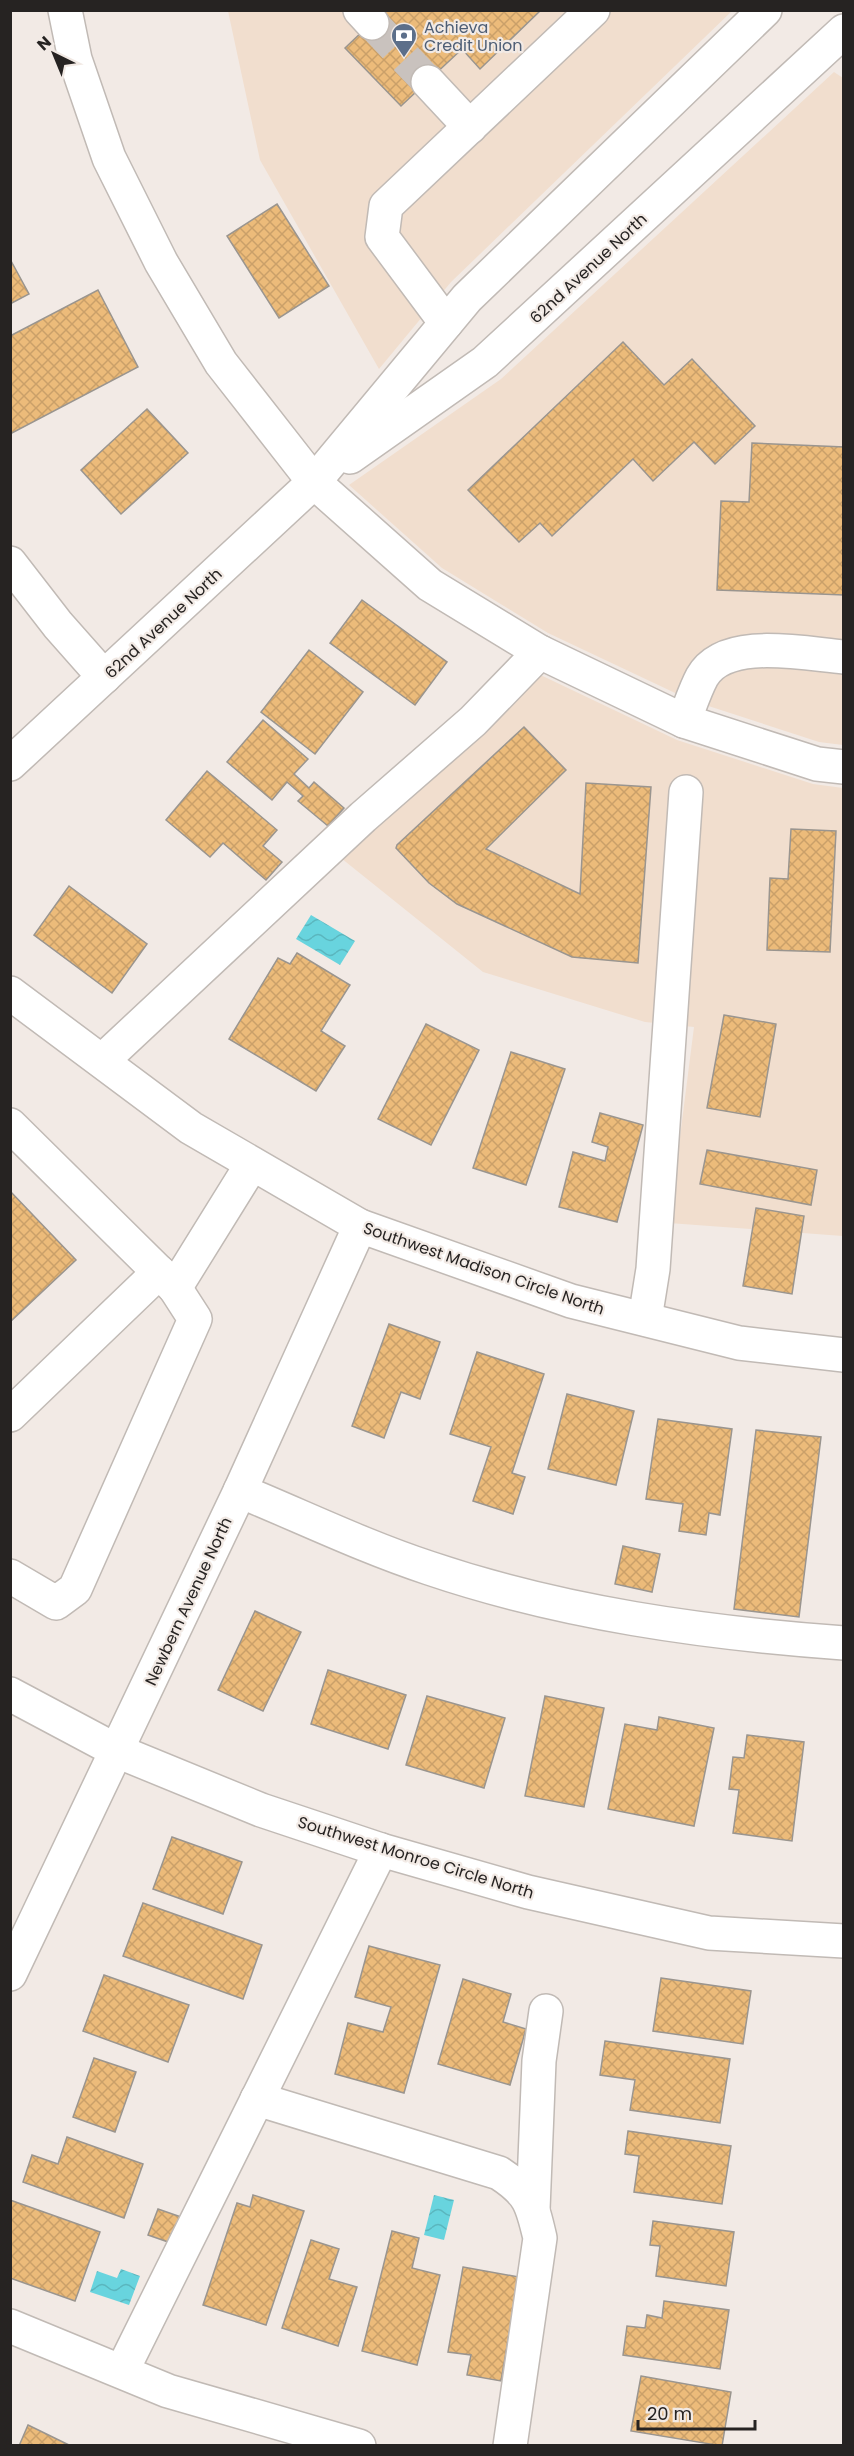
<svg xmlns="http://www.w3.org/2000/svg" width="854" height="2456" font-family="Poppins,sans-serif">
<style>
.commercial{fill:#f1dece}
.water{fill:url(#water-waves)}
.building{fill:url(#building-cross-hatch);stroke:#9a958f;stroke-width:1.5}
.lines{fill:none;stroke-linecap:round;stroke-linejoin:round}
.minor-tunnel{stroke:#c9c2be;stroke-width:33;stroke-dasharray:33 16;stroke-linecap:butt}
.minor-casing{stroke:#c1bab5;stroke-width:36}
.minor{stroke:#fff;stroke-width:33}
.labels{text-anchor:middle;stroke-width:4.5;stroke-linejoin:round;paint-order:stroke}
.service-label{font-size:16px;fill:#4e5e75;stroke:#f2eae5;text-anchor:start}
.street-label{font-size:16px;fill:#262322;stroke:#f2eae5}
</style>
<defs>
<pattern id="water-waves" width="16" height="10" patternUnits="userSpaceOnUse" patternTransform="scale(1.5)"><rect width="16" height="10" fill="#68d4de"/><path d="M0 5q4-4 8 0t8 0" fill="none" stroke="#5ab6be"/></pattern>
<pattern id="building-cross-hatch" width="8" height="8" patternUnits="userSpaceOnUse" patternTransform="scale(1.5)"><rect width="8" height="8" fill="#ecbb7a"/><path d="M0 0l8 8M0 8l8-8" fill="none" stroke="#caa069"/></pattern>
</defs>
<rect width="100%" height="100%" fill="#f2eae5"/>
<g class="commercial">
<path d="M228 11H732L451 282 379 369 260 160Z"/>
<path d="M834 72 843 78V745L819 742 690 700 548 633 442 568 349 485 501 379Z"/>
<path d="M530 670 677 740 813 784 843 788V1236L669 1223 694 1027 645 1022 483 972 326 846Z"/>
</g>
<g class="water">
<path d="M311 915 355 941 340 965 296 939Z"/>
<path d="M434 2195 454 2200 444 2240 424 2235Z"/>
<path d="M121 2269 140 2276 129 2305 90 2292 97 2271 117 2278Z"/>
</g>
<g class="building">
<path d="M385 10H541L480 69 462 49 401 106 345 48Z"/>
<path d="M277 204 329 286 279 318 227 236Z"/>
<path d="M10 259 29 294 10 304Z"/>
<path d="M98 290 138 367 10 434V336Z"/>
<path d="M623 342 664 385 692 359 755 426 715 464 694 442 653 481 633 459 552 536 540 523 519 542 468 490Z"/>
<path d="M147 409 188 453 121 514 81 470Z"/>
<path d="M752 443 844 447V595L717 590 721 501 749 502Z"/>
<path d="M362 600 447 662 415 705 330 643Z"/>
<path d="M309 650 363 692 315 754 261 712Z"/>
<path d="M263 720 308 759 294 774 309 788 314 782 344 808 328 826 298 801 303 796 287 782 272 800 227 762Z"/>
<path d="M524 727 566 770 486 849 580 894 586 783 651 787 638 963 572 957 457 904 429 883 396 848 397 845Z"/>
<path d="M207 771 277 830 263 846 282 862 266 880 223 843 210 857 166 820Z"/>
<path d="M791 829 836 831 830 952 767 950 770 878 788 879Z"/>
<path d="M69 886 147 944 112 993 34 935Z"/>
<path d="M297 953 350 985 321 1031 345 1046 316 1091 229 1039 278 958 290 964Z"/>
<path d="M724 1015 776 1024 760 1117 707 1108Z"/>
<path d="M426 1024 479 1050 431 1145 378 1119Z"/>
<path d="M511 1052 565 1069 526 1185 473 1168Z"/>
<path d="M600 1113 643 1125 617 1222 559 1207 573 1152 605 1161 608 1147 592 1142Z"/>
<path d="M707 1150 817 1170 811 1205 700 1184Z"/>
<path d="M10 1191 76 1260 10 1322Z"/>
<path d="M756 1208 804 1216 792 1294 743 1286Z"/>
<path d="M389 1324 440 1342 420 1399 401 1392 384 1438 352 1426Z"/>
<path d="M477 1352 544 1374 512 1473 525 1477 513 1514 473 1501 491 1447 450 1434Z"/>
<path d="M567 1394 634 1411 616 1485 548 1469Z"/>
<path d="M658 1419 732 1429 720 1515 709 1513 706 1535 679 1531 683 1504 646 1499Z"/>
<path d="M756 1430 821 1437 799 1617 734 1609Z"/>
<path d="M623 1546 660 1554 652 1592 615 1584Z"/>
<path d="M255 1611 301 1632 263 1711 218 1690Z"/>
<path d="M328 1670 406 1695 388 1749 311 1724Z"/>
<path d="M427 1696 505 1718 484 1788 406 1765Z"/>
<path d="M545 1696 604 1708 584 1807 525 1796Z"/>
<path d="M659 1717 714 1728 694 1826 608 1809 625 1724 657 1730Z"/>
<path d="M747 1735 804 1742 792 1841 733 1833 739 1790 729 1789 733 1757 744 1758Z"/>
<path d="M172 1837 242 1862 223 1914 153 1889Z"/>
<path d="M143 1903 262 1945 243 1999 123 1956Z"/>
<path d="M369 1946 440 1965 404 2093 335 2074 348 2023 383 2032 391 2007 355 1997Z"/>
<path d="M104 1975 189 2005 168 2062 83 2031Z"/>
<path d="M661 1978 751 1991 743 2044 653 2031Z"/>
<path d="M463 1979 511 1994 503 2022 526 2029 510 2085 438 2064Z"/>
<path d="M605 2041 730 2059 720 2123 630 2110 635 2080 600 2075Z"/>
<path d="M94 2058 136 2072 115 2132 73 2117Z"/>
<path d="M628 2131 731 2146 722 2204 634 2192 639 2156 625 2154Z"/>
<path d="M67 2137 143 2164 124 2218 23 2182 32 2155 58 2164Z"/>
<path d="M253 2195 304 2211 266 2325 203 2305 237 2203 250 2207Z"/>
<path d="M10 2200 100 2232 75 2301 10 2278Z"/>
<path d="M158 2209 181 2217 171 2243 148 2235Z"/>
<path d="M653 2221 734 2232 726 2286 656 2276 660 2246 650 2245Z"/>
<path d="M392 2231 419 2238 412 2268 440 2275 417 2365 362 2351Z"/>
<path d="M311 2240 339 2249 329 2279 357 2287 338 2346 282 2328Z"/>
<path d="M463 2267 519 2277 501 2381 467 2375 471 2355 448 2352Z"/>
<path d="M664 2301 729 2310 720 2369 623 2355 627 2326 645 2328 647 2315 662 2318Z"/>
<path d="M641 2376 731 2392 722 2446 631 2431Z"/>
<path d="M28 2425 71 2446H19Z"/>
</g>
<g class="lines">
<path class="minor-tunnel" d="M372 23 428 82"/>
<defs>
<g id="minor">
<path d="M65 10 75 59 109 158 161 262 221 363 314 482 430 585 540 652 684 721 817 764 844 767"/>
<path d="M360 10 372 23"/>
<path d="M428 82 470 127"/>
<path d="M446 323 382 237 386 206 593 10"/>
<path d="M350 457 485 362 844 31"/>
<path d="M10 563 58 625 104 677"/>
<path d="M684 721C690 706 695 690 702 677 725 636 805 654 844 657"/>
<path d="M10 764 314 482 467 298 765 10"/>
<path d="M10 993 191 1128 360 1226 571 1301 739 1343 844 1355"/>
<path d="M102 1061 363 817 473 721 540 652"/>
<path d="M10 1125 175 1288 252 1164"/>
<path d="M645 1319 653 1269 686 792"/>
<path d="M10 1415 159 1272"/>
<path d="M240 1491C303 1517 365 1547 429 1568 562 1613 704 1633 844 1643"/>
<path d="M10 1576 56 1603 75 1589 195 1319 175 1288"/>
<path d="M10 1694 117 1751 261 1810 381 1850 528 1892 709 1933 844 1941"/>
<path d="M10 1974 240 1491 360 1226"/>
<path d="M257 2099 499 2173C530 2193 532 2204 540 2238L510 2446"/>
<path d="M533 2209 539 2061 546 2011"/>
<path d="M10 2326 168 2391 359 2446"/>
<path d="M122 2371 381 1850"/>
</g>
</defs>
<use href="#minor" class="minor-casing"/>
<use href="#minor" class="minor"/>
</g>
<defs>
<symbol id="bank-pin" viewBox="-11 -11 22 30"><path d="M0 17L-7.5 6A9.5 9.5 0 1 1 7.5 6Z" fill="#5c6f8a" stroke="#f2eae5"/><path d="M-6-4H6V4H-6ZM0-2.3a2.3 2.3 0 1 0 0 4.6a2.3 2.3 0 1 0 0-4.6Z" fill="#fff"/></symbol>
</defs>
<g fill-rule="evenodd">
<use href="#bank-pin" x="389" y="21" width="30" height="40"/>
</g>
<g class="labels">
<g class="service-label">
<text x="424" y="33">Achieva<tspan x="424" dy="18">Credit Union</tspan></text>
</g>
<g class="street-label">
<text transform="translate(588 268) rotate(-43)" y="6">62nd Avenue North</text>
<text transform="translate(163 623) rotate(-43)" y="6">62nd Avenue North</text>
<text transform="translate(484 1268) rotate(19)" y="6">Southwest Madison Circle North</text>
<text transform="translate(188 1601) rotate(-65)" y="6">Newbern Avenue North</text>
<text transform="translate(416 1857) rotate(17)" y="6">Southwest Monroe Circle North</text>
</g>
</g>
<rect width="854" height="2456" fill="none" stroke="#262322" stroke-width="24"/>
<g transform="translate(54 54) rotate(317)" stroke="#f2eae5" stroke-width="4.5" paint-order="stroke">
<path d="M0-4.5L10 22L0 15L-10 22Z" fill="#262322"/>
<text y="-9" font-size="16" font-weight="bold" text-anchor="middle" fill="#262322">N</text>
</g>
<path d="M638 2420v9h117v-9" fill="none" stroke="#262322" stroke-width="3"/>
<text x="647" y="2420" font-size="18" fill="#262322" stroke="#f2eae5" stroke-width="4.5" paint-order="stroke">20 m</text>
</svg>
